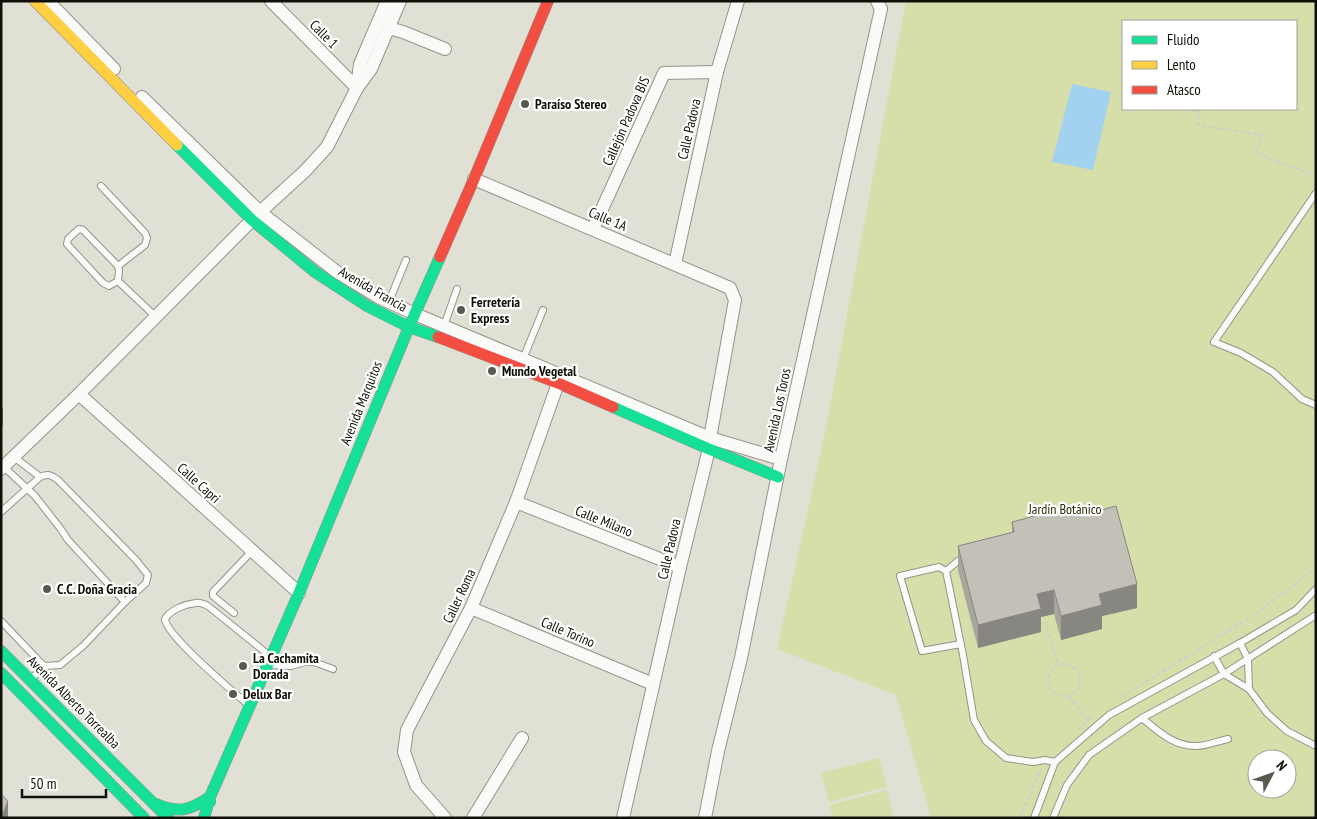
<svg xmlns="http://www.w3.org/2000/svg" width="1317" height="819" font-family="'PT Sans Narrow',sans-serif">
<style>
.green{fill:#d6dfaa;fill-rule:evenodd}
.water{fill:#a3d2f1}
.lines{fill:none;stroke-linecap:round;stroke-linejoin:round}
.lane-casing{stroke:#95948b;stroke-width:8}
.street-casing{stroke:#95948b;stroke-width:14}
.fast-casing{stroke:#95948b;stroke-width:12}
.slow-casing{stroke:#95948b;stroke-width:12}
.jam-casing{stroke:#95948b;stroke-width:12}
.path{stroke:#cfcecb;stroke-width:2;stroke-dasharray:4 2.5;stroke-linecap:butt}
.lane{stroke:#fafaf9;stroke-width:6}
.street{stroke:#fafaf9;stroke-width:12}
.fast{stroke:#16e098;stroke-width:11}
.slow{stroke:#ffcf43;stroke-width:11}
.jam{stroke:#f24e42;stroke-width:11}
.wall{fill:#a8a59d}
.shaded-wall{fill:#888680}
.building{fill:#c3c0b7;stroke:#888680}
.poi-dot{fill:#5a594f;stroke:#fff;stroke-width:2}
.labels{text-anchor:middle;stroke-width:4.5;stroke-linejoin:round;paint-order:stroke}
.street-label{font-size:14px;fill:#111008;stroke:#fff}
.poi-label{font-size:14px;font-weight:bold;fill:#111008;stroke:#fff;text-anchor:start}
.park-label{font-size:14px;fill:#292f06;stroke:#fff}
</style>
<rect width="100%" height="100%" fill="#e1e0d4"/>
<g class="green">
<path d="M906 1H1316V818H931L896 695 777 649 824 437ZM1123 21H1296V109H1123ZM1257 759H1287V789H1257Z"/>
<path d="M879 758 887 787 829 802 821 773Z"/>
<path d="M887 790 894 818H833L829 805Z"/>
</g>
<path class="water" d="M1072 84 1111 92 1093 170 1052 162Z"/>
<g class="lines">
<defs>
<g id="lane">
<path d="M101 186 145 233 147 238 145 245 118 266"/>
<path d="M1316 193 1214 342 1241 353 1273 372 1302 399 1316 405"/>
<path d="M79 229 83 230 118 266 119 271 118 281 109 286 103 283 67 244 68 239Z"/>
<path d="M118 281 156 317"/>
<path d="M388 304 406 260"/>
<path d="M444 326 457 289"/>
<path d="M523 359 543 310"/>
<path d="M14 457 40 477"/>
<path d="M4 467 35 496 60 528 68 540 125 602"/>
<path d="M1 512 40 477C48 473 51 475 58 480L136 560 148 575 146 583 125 602 83 646 60 665 45 666 31 679"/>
<path d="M964 556 946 571 963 655 974 720 986 741 1006 758 1033 762 1045 760 1055 762"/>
<path d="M946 571 939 567 900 576 922 651 961 644"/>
<path d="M234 613 213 596V592L252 551"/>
<path d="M1 621 41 663 45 666"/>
<path d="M1240 643 1248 659 1249 689"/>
<path d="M1214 656 1224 674 1249 689 1267 713 1287 731 1316 746"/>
<path d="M269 665 291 666 305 662H314L333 669"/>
<path d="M248 705C233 691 166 636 165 619 170 610 185 604 196 603 200 602 204 604 208 606L270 656"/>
<path d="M1142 718C1158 731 1174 747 1197 746 1207 746 1218 741 1228 739"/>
<path d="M1034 818 1055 762 1109 715 1240 643 1296 610 1316 589"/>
<path d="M1053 818 1067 785 1089 755 1142 718 1224 674 1316 615"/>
</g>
<g id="street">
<path d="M48 1 114 69"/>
<path d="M387 1 360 64 357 88 371 69 400 1"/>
<path d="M389 28 403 32 445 49"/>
<path d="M142 97 260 212 337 272 378 297 415 314 710 438 781 459"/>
<path d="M474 179 730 288 735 300 710 438 709 449 680 567 623 818"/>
<path d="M593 229 664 73 717 72"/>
<path d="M675 264 717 72 738 1"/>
<path d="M79 394 299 593"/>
<path d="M1 469 79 394 260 212 305 171 327 147 357 88 271 1"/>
<path d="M516 502 680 567"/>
<path d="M471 608 653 684"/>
<path d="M445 818 416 785 404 752 407 730 471 608 516 502 561 375"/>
<path d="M473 818 522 738"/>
<path d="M705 818 718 751 741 658 781 459 881 9 877 1"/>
</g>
<g id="fast">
<path d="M177 145 252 220 315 272 367 306 409 327 438 337"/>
<path d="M613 407 709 449 778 477"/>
<path d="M1 651 168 818"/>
<path d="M1 673 144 818"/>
<path d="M156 804C179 814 190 810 210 797V802"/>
<path d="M204 818 210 797 299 593 409 327 440 257"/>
</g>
<path id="slow" d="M35 1 177 145"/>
<g id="jam">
<path d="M440 257 474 179 548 1"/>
<path d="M438 337 558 383 613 407"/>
</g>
</defs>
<use href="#lane" class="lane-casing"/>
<use href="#street" class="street-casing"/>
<use href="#fast" class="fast-casing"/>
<use href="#slow" class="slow-casing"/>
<use href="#jam" class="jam-casing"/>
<g class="path">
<path d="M1199 109 1198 125 1263 135 1256 153 1316 176"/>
<path d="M1045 622 1058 665"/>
<circle cx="1064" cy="680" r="16"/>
<path d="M1069 696 1087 720"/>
<path d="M1118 699 1254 615 1316 568"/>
<path d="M1078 729 1091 717"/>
<path d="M1020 818 1041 769"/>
</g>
<use href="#lane" class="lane"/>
<use href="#street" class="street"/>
<use href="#fast" class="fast"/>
<use href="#slow" class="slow"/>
<use href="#jam" class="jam"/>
</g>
<path class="wall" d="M1079 516 1137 608 1102 616V629L1061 640 1054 614 1041 617V632L978 648 958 570V546L1012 532V522Z"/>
<g class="shaded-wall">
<path d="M3 408V425L1 426V410Z"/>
<path d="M1137 584V608L1102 616V629L1061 640V616L1099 594Z"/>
<path d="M1054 590V614L1041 617V632L978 648V625L1037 594Z"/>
<path d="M8 801V818H1Z"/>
</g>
<g class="building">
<path d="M1076 505 1079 516 1116 506 1137 584 1099 594 1102 605 1061 616 1054 590 1037 594 1041 609 978 625 958 546 1014 532 1012 522Z"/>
<path d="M1 794 8 801 1 818Z"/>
</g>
<g class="poi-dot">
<circle cx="525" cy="104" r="5"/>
<circle cx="461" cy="310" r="5"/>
<circle cx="492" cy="371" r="5"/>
<circle cx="47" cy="589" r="5"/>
<circle cx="243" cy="666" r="5"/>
<circle cx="233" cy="694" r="5"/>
</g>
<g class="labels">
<g class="street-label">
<text transform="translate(324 34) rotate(45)" y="5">Calle 1</text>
<text transform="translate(626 121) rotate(-66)" y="5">Callejón Padova BIS</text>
<text transform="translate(689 129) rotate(-77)" y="5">Calle Padova</text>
<text transform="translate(608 219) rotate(23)" y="5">Calle 1A</text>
<text transform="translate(373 289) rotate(30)" y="5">Avenida Francia</text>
<text transform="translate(361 403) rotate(-68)" y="5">Avenida Marquitos</text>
<text transform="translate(777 410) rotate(-78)" y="5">Avenida Los Toros</text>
<text transform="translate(199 483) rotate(42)" y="5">Calle Capri</text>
<text transform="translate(604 521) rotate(22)" y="5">Calle Milano</text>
<text transform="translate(669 549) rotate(-77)" y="5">Calle Padova</text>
<text transform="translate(459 596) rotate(-65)" y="5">Caller Roma</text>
<text transform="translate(568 632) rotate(23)" y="5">Calle Torino</text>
<text transform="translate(74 702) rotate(45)" y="5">Avenida Alberto Torrealba</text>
</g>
<g class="poi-label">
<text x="535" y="109">Paraíso Stereo</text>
<text x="471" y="307">Ferretería<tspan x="471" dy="16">Express</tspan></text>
<text x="502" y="376">Mundo Vegetal</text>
<text x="57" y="594">C.C. Doña Gracia</text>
<text x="253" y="663">La Cachamita<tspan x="253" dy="16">Dorada</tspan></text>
<text x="243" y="699">Delux Bar</text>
</g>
<g class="park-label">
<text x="1065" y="514">Jardín Botánico</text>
</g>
</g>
<rect width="1317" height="819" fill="none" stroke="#111008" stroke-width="5"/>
<rect x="1122" y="20" width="175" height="90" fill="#ffffff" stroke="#a09f9c"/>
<rect x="1132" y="36" width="25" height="8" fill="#16e098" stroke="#a09f9c"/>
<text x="1167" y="45" font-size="15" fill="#111008">Fluido</text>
<rect x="1132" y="61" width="25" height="8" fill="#ffcf43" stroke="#a09f9c"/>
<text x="1167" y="70" font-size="15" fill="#111008">Lento</text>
<rect x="1132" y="86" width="25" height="8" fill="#f24e42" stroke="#a09f9c"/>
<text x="1167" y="95" font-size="15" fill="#111008">Atasco</text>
<g transform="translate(1272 774) rotate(49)"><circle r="24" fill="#ffffff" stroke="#a09f9c"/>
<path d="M0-4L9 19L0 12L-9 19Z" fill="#5a594f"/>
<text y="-8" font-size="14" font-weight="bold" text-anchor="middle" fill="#111008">N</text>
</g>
<path d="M22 789v8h84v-8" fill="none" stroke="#111008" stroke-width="2.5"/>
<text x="30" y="789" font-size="15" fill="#111008" stroke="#ffffff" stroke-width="4" paint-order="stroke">50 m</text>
</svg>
